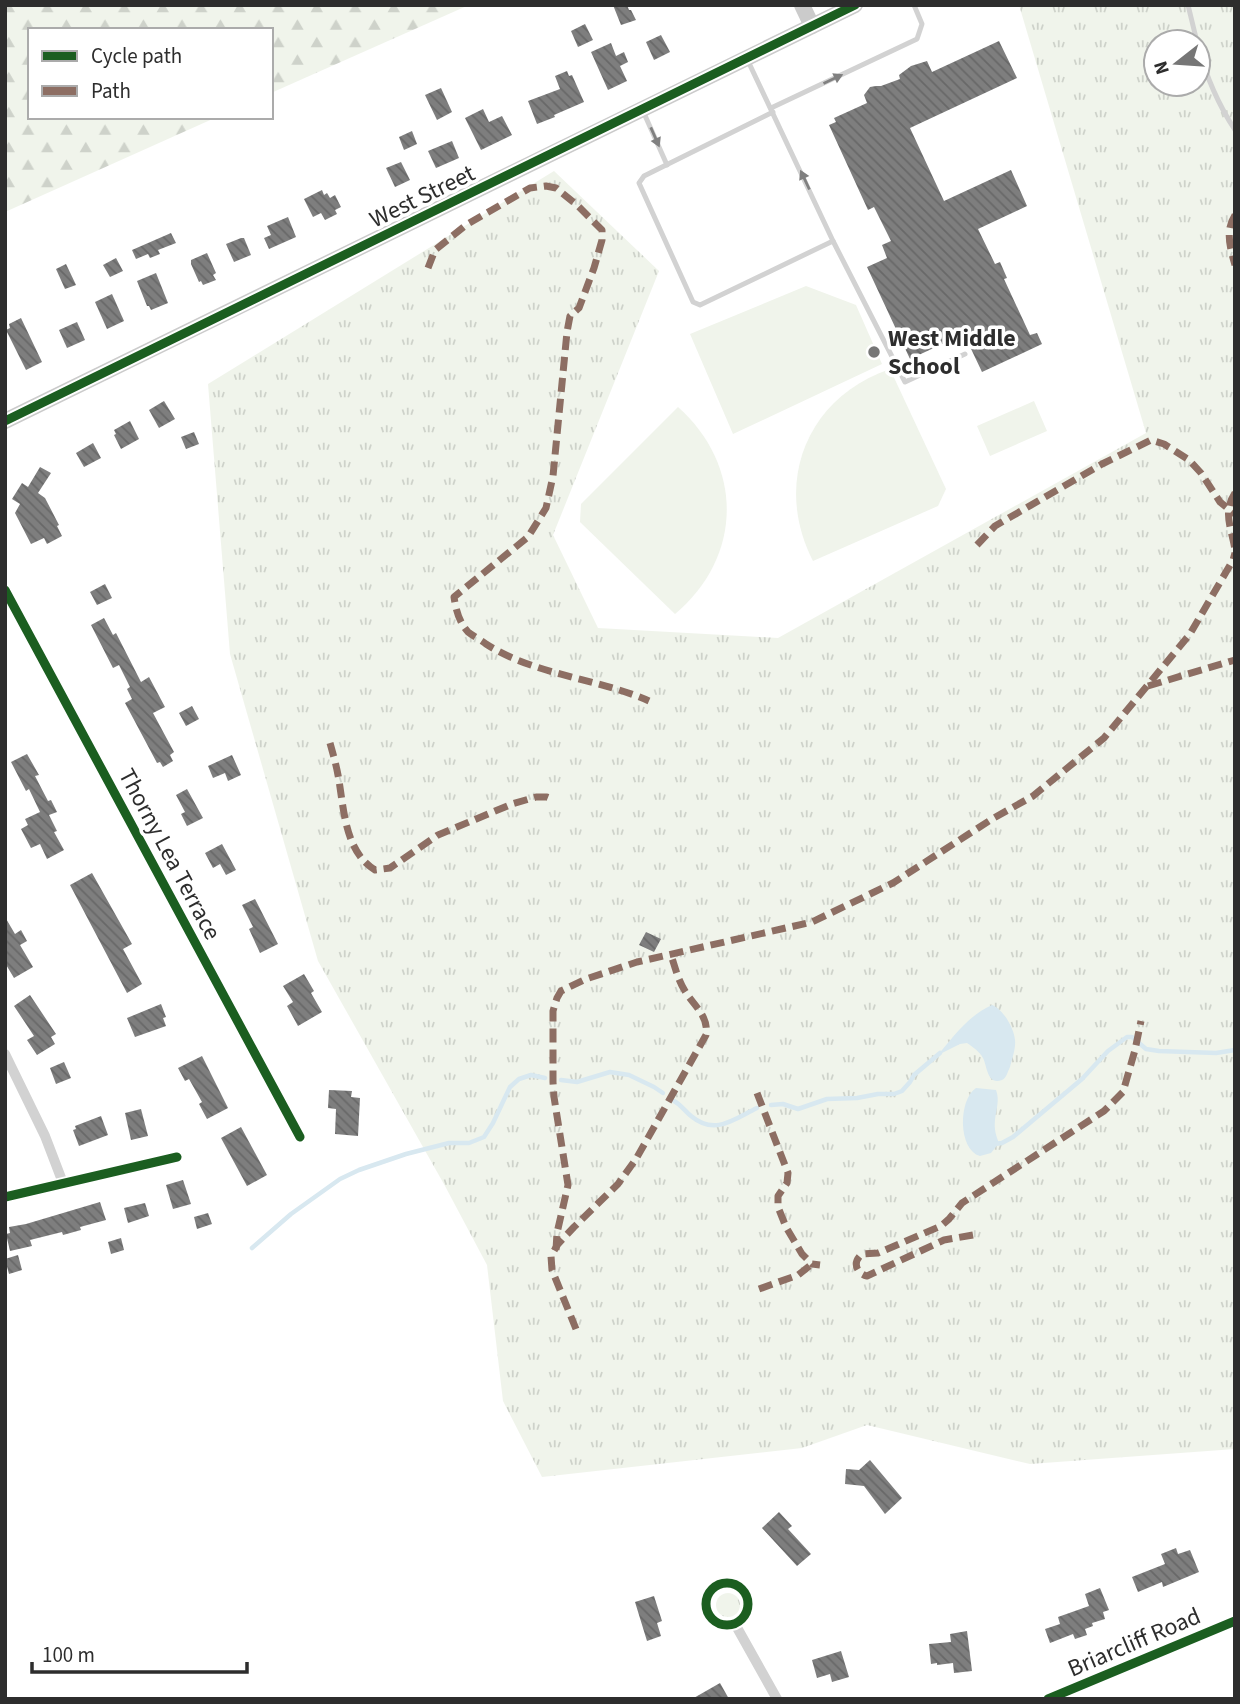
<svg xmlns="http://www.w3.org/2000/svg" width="1240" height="1704" font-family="'Source Sans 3',sans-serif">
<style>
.grass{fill:url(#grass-tufts);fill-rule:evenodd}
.forest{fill:url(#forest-firs)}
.park{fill:#f0f4eb}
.water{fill:#d8e8f0}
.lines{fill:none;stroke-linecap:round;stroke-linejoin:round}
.stream{stroke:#d8e8f0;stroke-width:4.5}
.building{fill:url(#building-back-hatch)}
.lane{stroke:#d2d2d2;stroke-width:5}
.street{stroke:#d2d2d2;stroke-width:10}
.secondary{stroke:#cbcbcb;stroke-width:16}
.quiet{stroke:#8d6e63;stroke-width:7;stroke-dasharray:14 7;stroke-linecap:butt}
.cycleway-casing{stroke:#fff;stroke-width:13}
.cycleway{stroke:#1b5e20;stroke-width:9}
.oneway{fill:#808080}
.poi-dot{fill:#767676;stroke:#fff;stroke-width:2.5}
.labels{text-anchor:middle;stroke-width:7;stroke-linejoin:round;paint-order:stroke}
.street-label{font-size:24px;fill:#2d2d2d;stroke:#fff}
.poi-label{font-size:24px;font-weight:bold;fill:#2d2d2d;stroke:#fff;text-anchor:start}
</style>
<defs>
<pattern id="grass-tufts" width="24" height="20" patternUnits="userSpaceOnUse" patternTransform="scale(1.75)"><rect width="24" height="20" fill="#f0f4eb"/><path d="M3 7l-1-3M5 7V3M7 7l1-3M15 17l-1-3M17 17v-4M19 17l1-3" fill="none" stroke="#ced2ca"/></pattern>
<pattern id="forest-firs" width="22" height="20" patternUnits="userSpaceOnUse" patternTransform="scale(1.75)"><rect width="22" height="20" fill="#f0f4eb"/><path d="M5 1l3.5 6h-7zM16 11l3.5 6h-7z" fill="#ced2ca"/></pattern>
<pattern id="building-back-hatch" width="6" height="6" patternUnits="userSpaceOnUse" patternTransform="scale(1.75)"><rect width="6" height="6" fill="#7e7e7e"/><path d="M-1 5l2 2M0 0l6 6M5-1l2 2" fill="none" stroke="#686868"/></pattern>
</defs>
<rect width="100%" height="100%" fill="#fff"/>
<g class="grass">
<path d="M1019 5H1235V1449L1030 1464 867 1425 802 1448 542 1477 503 1401 487 1265 445 1186 318 961 230 654 208 384 554 171 659 271 553 535 598 628 778 638 1146 433ZM1156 42H1198V84H1156Z"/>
<circle cx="728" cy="1605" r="12"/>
</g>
<path class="forest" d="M5 5H469L271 93V30H30V117H217L5 212Z"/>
<g class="park">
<path d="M806 286 856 305 882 364 733 434 690 334Z"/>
<path d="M890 369 946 489 938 506 813 561C773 483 806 398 890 369Z"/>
<path d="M1034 401 1047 431 990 456 977 426Z"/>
<path d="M678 407C744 466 743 557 675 614L580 522 581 504Z"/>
</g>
<g class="water">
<path d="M992 1005C1003 1009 1014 1028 1015 1040 1016 1048 1012 1059 1010 1067 1008 1071 1006 1079 1002 1080 987 1086 987 1065 983 1058 980 1052 973 1047 967 1043L960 1044 938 1055C953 1037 969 1015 992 1005Z"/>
<path d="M976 1088 996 1090C1000 1100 996 1110 995 1120 994 1129 996 1136 999 1143L991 1153 980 1156C958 1150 958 1100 976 1088Z"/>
</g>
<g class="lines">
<g class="stream">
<path d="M561 1080 577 1082 610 1072 629 1075 654 1087 663 1093"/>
<path d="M674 1101C681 1105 685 1111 691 1116 715 1136 734 1119 757 1108"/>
<path d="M771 1105 783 1104 798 1109 827 1099 857 1098 878 1094H894L902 1091 910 1082 914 1075 940 1053"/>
<path d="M994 1144 1002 1143 1013 1137 1082 1079 1108 1051 1127 1037H1132L1146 1049 1159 1051 1216 1053 1235 1050"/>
<path d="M252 1248 291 1214 340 1179 359 1170 406 1154 449 1143H469L484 1137 493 1123 510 1087 519 1079 531 1075 545 1078"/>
</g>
</g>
<g class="building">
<path d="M613 5H627L629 10H631L636 20 621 25Z"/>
<path d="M585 24 593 40 578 47 571 31Z"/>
<path d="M661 35 670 52 654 60 646 42Z"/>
<path d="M999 41 1017 78 910 128 944 201 1011 170 1027 206 978 229 995 264 1000 262 1007 278 1004 279 1030 335 1037 333 1042 344 982 372 964 334 910 359 867 267 887 258 882 245 891 241 874 207 868 210 829 125 836 122 834 118 867 103 864 95 870 87 876 86H881L900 79 899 75 911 66 927 61 932 72Z"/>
<path d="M611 43 616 56 624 52 628 62 620 66 627 81 608 90 591 52Z"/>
<path d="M567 71 569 76 572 75 584 102 554 115 555 117 537 124 528 101 560 89 555 76Z"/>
<path d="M441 88 452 112 437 120 425 95Z"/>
<path d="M483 109 489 122 502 116 512 135 481 150 465 118Z"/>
<path d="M412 131 417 144 404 150 399 137Z"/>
<path d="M452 141 459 158 436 168 428 151Z"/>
<path d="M401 162 410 180 395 187 386 168Z"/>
<path d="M322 190 324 195 327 193 330 198 335 195 341 207 335 210 337 214 325 220 321 213 313 217 304 199Z"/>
<path d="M288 217 296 237 269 249 264 238 271 235 267 226Z"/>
<path d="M171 233 176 243 158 250 160 254 150 258 148 254 136 259 132 250Z"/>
<path d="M241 238H244L251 255 234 262 226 244Z"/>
<path d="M207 253 216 273 213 275 216 280 203 285 201 281 199 282 191 264V260Z"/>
<path d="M116 258 123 271 110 277 103 265Z"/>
<path d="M66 264 76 285 65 289 56 269Z"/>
<path d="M156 273 168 303 151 310 149 306H147L137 281Z"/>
<path d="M112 294 124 321 107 329 95 302Z"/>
<path d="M21 318 42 362 26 370 6 330 10 328 9 324Z"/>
<path d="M77 322 85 340 67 348 59 330Z"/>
<path d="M164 401 175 419 159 428 149 410Z"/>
<path d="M130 421 139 439 121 449 114 435 116 434 114 430Z"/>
<path d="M194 432 199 444 186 449 181 437Z"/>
<path d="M93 443 101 458 84 467 76 453Z"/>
<path d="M40 467 51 473 38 493 45 498 59 525 57 526 62 536 47 544 44 538 31 544 15 513 20 504 12 499 22 483 28 487Z"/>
<path d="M105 584 112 598 97 605 90 592Z"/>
<path d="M104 618 113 635 116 633 141 682 149 677 165 707 153 713 174 752 170 755 173 761 163 767 160 762 157 763 125 703 132 699 127 689 130 687 119 665 113 668 91 625Z"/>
<path d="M192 706 199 719 186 726 179 713Z"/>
<path d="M27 754 39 775 35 776 48 801 51 800 57 812 49 815 57 831 54 832 64 850 47 859 40 844 31 848 21 829 28 825 25 819 40 812 29 789 26 791 11 762Z"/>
<path d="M232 755 241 775 228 781 225 773 213 778 208 766Z"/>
<path d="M187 789 203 818 187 826 181 814 185 812 176 795Z"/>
<path d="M222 844 236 870 226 875 220 864 213 868 205 853Z"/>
<path d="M92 873 132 944 123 949 142 984 127 993 70 885Z"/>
<path d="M255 899 278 944 260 953 249 929 253 927 242 905Z"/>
<path d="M5 917 15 934 21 930 27 941 20 945 33 967 14 978 5 963Z"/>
<path d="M646 932 661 939 654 952 639 945Z"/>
<path d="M304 974 314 991 311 993 322 1012 298 1026 287 1006 293 1002 283 986Z"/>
<path d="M30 995 56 1034 51 1037 55 1044 37 1055 27 1040 34 1036 14 1006Z"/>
<path d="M161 1004 166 1017 163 1018 166 1026 135 1037 127 1018Z"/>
<path d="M202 1056 228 1108 207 1119 199 1104 202 1102 189 1079 185 1081 178 1068Z"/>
<path d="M64 1062 71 1078 56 1084 50 1068Z"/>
<path d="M329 1090 352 1091 351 1097 360 1098 358 1136 335 1134 336 1109 328 1108Z"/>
<path d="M141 1109 148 1136 131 1140 125 1113Z"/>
<path d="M101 1116 108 1135 79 1146 73 1130 76 1129 75 1126Z"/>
<path d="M241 1127 267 1175 247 1186 221 1138Z"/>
<path d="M183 1180 191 1204 173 1209 166 1185Z"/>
<path d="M100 1202 106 1220 80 1227 81 1230 63 1235 62 1232 30 1240 32 1246 10 1251 6 1234 10 1233 9 1227 26 1224Z"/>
<path d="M145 1203 149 1216 128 1223 124 1208Z"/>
<path d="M208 1213 212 1224 197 1229 194 1217Z"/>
<path d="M121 1238 124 1250 111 1254 108 1242Z"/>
<path d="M18 1255 22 1270 9 1274 5 1259Z"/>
<path d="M870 1460 902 1498 885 1514 864 1486 845 1484 846 1469 859 1470Z"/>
<path d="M779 1512 792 1526 788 1529 811 1554 797 1566 762 1528Z"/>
<path d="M1176 1548 1178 1554 1190 1550 1199 1572 1163 1587 1162 1582 1138 1592 1132 1577 1165 1564 1161 1554Z"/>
<path d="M1100 1588 1109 1610 1103 1612 1105 1619 1092 1623 1093 1626 1085 1629 1087 1635 1075 1639 1073 1634 1050 1643 1045 1629 1060 1624 1058 1617 1089 1606 1085 1594Z"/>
<path d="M654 1596 662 1621 657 1623 661 1636 647 1641 635 1602Z"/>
<path d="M967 1631 972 1671 954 1673 953 1663 937 1665V1663L931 1664 929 1644 951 1642 950 1634Z"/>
<path d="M841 1651 849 1677 832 1682 830 1674 817 1678 812 1660Z"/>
<path d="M720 1683 729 1699H692Z"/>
</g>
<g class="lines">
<g class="lane">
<path d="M1188 5 1197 42"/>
<path d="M1198 46C1206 76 1218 104 1235 130"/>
<path d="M748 61 833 241 905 382 965 354"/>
<path d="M771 108 917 39 922 24 914 5"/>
<path d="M643 111 667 165"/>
<path d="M773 112 652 172 644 176 639 183 693 302 700 305 833 241"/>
</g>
<g class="street">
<path d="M5 590 300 1137"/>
<path d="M5 1054 45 1136 63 1183"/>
<path d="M5 1197 177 1157"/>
<circle cx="727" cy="1604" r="21"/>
<path d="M735 1624 777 1699"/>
<path d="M1048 1699 1235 1621"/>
</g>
<g class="secondary">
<path d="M802 5 812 26"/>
<path d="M5 421 855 5"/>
</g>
<g class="quiet">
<path d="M1235 215C1225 231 1230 247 1235 265"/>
<path d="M428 268 435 250 466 225 530 188 546 186 556 188 577 205 602 230V240L594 268 579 308 570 316 567 332 553 476 546 508 528 537 454 597C456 610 459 622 468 632 473 636 481 640 486 644 534 675 597 678 649 701"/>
<path d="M1235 493C1222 513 1232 529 1235 550"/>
<path d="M977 545 995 526 1102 464 1151 440 1164 444 1189 460 1201 473 1220 502 1235 514"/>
<path d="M1148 686 1235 660"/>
<path d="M330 743C333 754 336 764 338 775 344 807 344 851 375 870L390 868 438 835 512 804 536 797H547L552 799"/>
<path d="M757 1093 788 1173 787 1183 778 1196V1207L786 1227 802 1254 812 1264 820 1265"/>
<path d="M973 1235 944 1240 867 1276C855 1273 853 1261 862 1254L878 1253 941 1226 949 1219 962 1203 1104 1111 1123 1092 1135 1050 1141 1021"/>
<path d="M556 1250 557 1233 568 1185 554 1097 553 1082V1011L557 998 561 991 586 979 637 962 812 922 893 883 992 819 1033 796 1104 738 1190 634 1233 560 1235 553"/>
<path d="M759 1289 798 1275 812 1264"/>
<path d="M576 1329 552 1270 551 1256 558 1244 574 1227 618 1184 636 1159 706 1035C709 1016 694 1006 685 991 678 980 675 967 671 955"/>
</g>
<defs>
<g id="cycleway">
<path d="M5 421 855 5"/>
<path d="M5 590 300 1137"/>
<path d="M5 1197 177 1157"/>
<circle cx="727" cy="1604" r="21"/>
<path d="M1048 1699 1235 1621"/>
</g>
</defs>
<use href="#cycleway" class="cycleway-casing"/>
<use href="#cycleway" class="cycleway"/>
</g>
<defs><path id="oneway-solid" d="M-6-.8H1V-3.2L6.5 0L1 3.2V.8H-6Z" transform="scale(1.75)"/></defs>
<g class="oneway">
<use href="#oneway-solid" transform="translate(833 79) rotate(-25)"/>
<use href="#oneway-solid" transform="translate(655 137) rotate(66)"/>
<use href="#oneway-solid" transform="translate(805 180) rotate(-115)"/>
</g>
<circle class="poi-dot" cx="874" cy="352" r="7"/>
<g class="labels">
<g class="street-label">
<text transform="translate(422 196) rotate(-26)" y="8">West Street</text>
<text transform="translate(170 854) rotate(62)" y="8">Thorny Lea Terrace</text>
<text transform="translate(1134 1642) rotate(-23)" y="8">Briarcliff Road</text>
</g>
<g class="poi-label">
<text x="888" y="346">West Middle<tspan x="888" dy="28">School</tspan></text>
</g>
</g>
<rect width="1240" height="1704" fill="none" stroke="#2d2d2d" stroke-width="14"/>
<rect x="28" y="28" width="245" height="91" fill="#ffffff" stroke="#ababab" stroke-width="2"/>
<rect x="42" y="51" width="35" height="10" fill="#1b5e20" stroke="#ababab" stroke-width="2"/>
<text x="91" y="63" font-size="21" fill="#2d2d2d">Cycle path</text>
<rect x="42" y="86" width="35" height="10" fill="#8d6e63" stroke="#ababab" stroke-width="2"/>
<text x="91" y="98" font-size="21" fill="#2d2d2d">Path</text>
<g transform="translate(1177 63) rotate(253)"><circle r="33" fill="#ffffff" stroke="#ababab" stroke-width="2"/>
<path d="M0-5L12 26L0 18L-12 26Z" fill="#767676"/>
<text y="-10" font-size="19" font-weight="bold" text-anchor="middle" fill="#2d2d2d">N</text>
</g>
<path d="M32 1662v10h215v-10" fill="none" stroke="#2d2d2d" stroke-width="3.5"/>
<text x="42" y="1662" font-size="21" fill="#2d2d2d" stroke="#ffffff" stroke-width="5" paint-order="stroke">100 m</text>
</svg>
